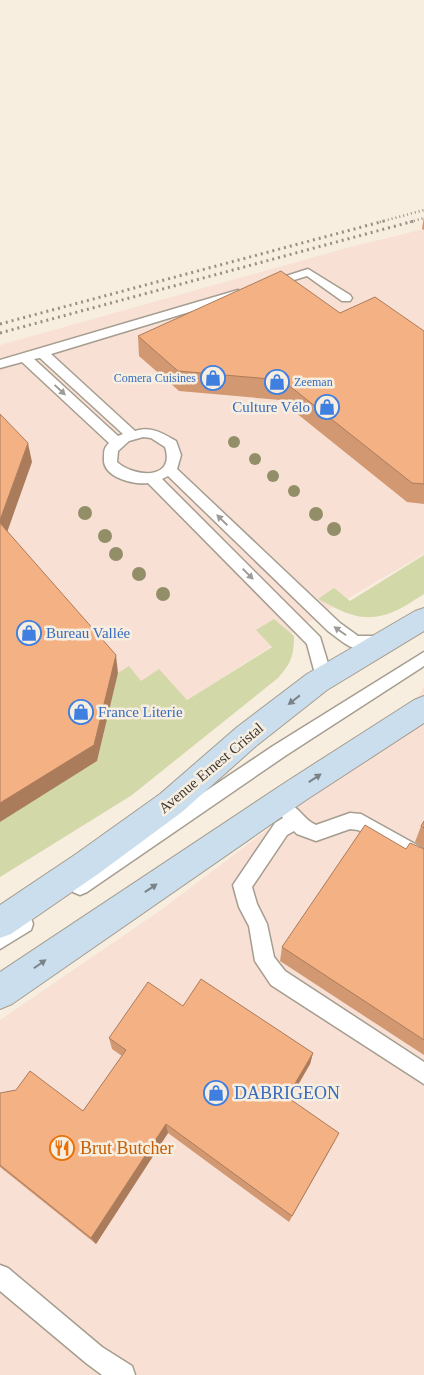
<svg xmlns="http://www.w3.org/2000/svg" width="424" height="1375" font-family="'Times New Roman',serif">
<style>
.commercial{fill:#f8e0d5}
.green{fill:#d3d8a8}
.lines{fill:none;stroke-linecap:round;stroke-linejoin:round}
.lane-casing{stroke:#a59d8f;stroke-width:3}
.secondary-casing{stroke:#a59d8f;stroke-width:2}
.lane{fill:#fff;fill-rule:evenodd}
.secondary{fill:#cadeed;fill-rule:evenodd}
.rail-far1{stroke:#979086;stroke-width:2.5;stroke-dasharray:1 3;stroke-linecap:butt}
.rail{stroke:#979086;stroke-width:3;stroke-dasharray:2 4;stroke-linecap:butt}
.tree{fill:#928f68}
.wall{fill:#d29871}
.shaded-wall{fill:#ab7c5c}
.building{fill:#f4b183;stroke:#ab7c5c}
.oneway{fill:#9e9c99}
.oneway2{fill:#7c8387}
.labels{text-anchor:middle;stroke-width:5;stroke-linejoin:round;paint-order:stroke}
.far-shop-label{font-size:12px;fill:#366cbe;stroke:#f8eee0;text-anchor:end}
.shop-label{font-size:15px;fill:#366cbe;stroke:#f8eee0;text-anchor:start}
.street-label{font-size:15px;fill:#3d3933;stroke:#f8eee0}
.near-shop-label{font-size:18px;fill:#366cbe;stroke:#f8eee0;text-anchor:start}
.near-food-label{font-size:18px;fill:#c56008;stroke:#f8eee0;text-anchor:start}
</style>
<rect width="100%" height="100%" fill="#f8eee0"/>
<g class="commercial">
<path d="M424 229V554L325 612 187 700 132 795 0 877V345L350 247Z"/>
<path d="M424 686V1375H0V1020L161 910 305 801 396 737Z"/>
</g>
<g class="green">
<path d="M424 555V594C401 609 379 624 350 614 339 611 329 604 318 599L334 588 350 601Z"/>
<path d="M274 619 294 636C294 656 291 663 278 678L132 795 0 877V822L118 673 129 666 141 681 159 669 187 700 272 647 256 630Z"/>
</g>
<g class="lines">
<defs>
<g id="lane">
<path d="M308 269 350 295 352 298 350 301H342L307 276 271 287 265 284 267 282Z"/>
<path d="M238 290 244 294 242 296 51 354 135 431C151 426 162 433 176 441L181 455 177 469 340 623 358 636H384L390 638 392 642 390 646C379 650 358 651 349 646 342 642 335 636 328 631L168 476 162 479 320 637 330 670 323 687 317 689 311 687 309 682 314 670 307 644 148 483C133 485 102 477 104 458 104 451 104 448 109 443L22 362 0 368V360ZM40 358 123 434 118 436 34 359ZM143 437 151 438 165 447C176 480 135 478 117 462L118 451 129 441Z"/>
<path d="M424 652V666L285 756 87 892 80 895 73 892 71 886 73 880 273 746Z"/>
<path d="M289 804C301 809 304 820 316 825L350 813 361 814 424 849V867L358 830 350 829 316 841 297 834 294 831 287 835 252 887 257 904 267 924 274 957 285 971 424 1062V1084L271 985 255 961 249 926 239 907 233 885 275 823 283 818 280 812 283 806Z"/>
<path d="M24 915 31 918 33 924 31 930 0 949V929Z"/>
<path d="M0 1265 8 1268 102 1347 132 1366 135 1375H102L86 1363 0 1291Z"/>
</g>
<g id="secondary">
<path d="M424 608V631L327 690 256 746 182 812 98 874 11 934 0 938V905L76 854 160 794 236 728 307 674 415 611Z"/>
<path d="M424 696V723L306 800 12 1004 0 1009V972L286 782 414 700Z"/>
</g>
</defs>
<use href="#lane" class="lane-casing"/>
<use href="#secondary" class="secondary-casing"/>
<use href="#lane" class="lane"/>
<use href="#secondary" class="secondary"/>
<g class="rail-far1">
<path d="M380 222 424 210"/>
<path d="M410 222 424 218"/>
</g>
<g class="rail">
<path d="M0 324 384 221"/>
<path d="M0 333 414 221"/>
</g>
</g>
<g class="tree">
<circle cx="234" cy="442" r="6"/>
<circle cx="255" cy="459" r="6"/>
<circle cx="273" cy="476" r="6"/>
<circle cx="294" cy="491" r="6"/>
<circle cx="85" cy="513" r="7"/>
<circle cx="316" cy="514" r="7"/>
<circle cx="334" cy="529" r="7"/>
<circle cx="105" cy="536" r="7"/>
<circle cx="116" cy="554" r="7"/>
<circle cx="139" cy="574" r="7"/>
<circle cx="163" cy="594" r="7"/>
</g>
<g class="wall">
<path d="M424 216V230L422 229Z"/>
<path d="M340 313 424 331V504L407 502 280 400 179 391 139 356 138 336Z"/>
<path d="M424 821V848L415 842 421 826Z"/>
<path d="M406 849H424V1055L280 961 282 947Z"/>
<path d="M183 1006 313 1053 310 1064 290 1099 335 1141 289 1222 168 1133 96 1244 0 1167V1093L83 1111 122 1056 112 1049 109 1038Z"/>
</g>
<g class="shaded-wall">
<path d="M28 443 32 462 4 541 0 525V520Z"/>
<path d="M116 655 118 673 97 761 0 822V803Z"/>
<path d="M313 1053 310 1064 285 1107 287 1097Z"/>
<path d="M166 1124 168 1133 96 1244 91 1238Z"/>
</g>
<g class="building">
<path d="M281 271 340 313 375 297 424 331V484L412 483 282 380 178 371 138 336Z"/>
<path d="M0 414 28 443 0 520Z"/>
<path d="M0 523 116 655 94 745 0 803Z"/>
<path d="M424 821V828L421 826Z"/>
<path d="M365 825 406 849 410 843 424 849V1040L282 947Z"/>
<path d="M201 979 313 1053 287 1097 339 1133 292 1216 166 1124 91 1238 0 1165V1093L16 1090 30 1071 83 1111 126 1050 109 1038 148 982 183 1006Z"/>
</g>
<defs><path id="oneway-solid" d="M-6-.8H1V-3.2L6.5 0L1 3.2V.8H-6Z" transform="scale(1.25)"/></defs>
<g class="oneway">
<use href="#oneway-solid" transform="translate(60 390) rotate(43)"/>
<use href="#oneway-solid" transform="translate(222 520) rotate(-136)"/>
<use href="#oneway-solid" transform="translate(248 574) rotate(45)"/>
<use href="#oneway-solid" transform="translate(340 631) rotate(-145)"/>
</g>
<g class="oneway2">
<use href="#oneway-solid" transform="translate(294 700) rotate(142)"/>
<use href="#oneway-solid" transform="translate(315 778) rotate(-33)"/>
<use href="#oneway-solid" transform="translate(151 888) rotate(-34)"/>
<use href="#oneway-solid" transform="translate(40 964) rotate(-35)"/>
</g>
<defs>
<symbol id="shop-ring" viewBox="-11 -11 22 22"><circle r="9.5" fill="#f8eee0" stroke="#3f7fe0" stroke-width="1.5"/><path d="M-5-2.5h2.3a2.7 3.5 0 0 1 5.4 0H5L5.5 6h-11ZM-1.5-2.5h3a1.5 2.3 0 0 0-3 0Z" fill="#3f7fe0"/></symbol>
<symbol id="restaurant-ring" viewBox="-11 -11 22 22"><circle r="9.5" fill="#f8eee0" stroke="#e8710a" stroke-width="1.5"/><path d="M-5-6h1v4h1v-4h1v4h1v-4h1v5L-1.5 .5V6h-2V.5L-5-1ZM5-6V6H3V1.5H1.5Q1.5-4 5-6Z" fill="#e8710a"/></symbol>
</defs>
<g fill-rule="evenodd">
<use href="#shop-ring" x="199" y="364" width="28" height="28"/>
<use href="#shop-ring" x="263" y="368" width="28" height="28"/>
<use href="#shop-ring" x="313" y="393" width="28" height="28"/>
<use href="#shop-ring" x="15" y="619" width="28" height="28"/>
<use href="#shop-ring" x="67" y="698" width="28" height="28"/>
<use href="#shop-ring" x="202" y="1079" width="28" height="28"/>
<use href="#restaurant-ring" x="48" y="1134" width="28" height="28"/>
</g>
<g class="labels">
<g class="far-shop-label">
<text x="196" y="382">Comera Cuisines</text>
<text x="294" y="386" text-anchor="start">Zeeman</text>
</g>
<g class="shop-label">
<text x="310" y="412" text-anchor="end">Culture Vélo</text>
<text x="46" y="638">Bureau Vallée</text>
<text x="98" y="717">France Literie</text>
</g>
<g class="street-label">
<text transform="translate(211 768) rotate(-40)" y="5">Avenue Ernest Cristal</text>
</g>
<g class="near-shop-label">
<text x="234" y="1099">DABRIGEON</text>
</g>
<g class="near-food-label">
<text x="80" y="1154">Brut Butcher</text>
</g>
</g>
</svg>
